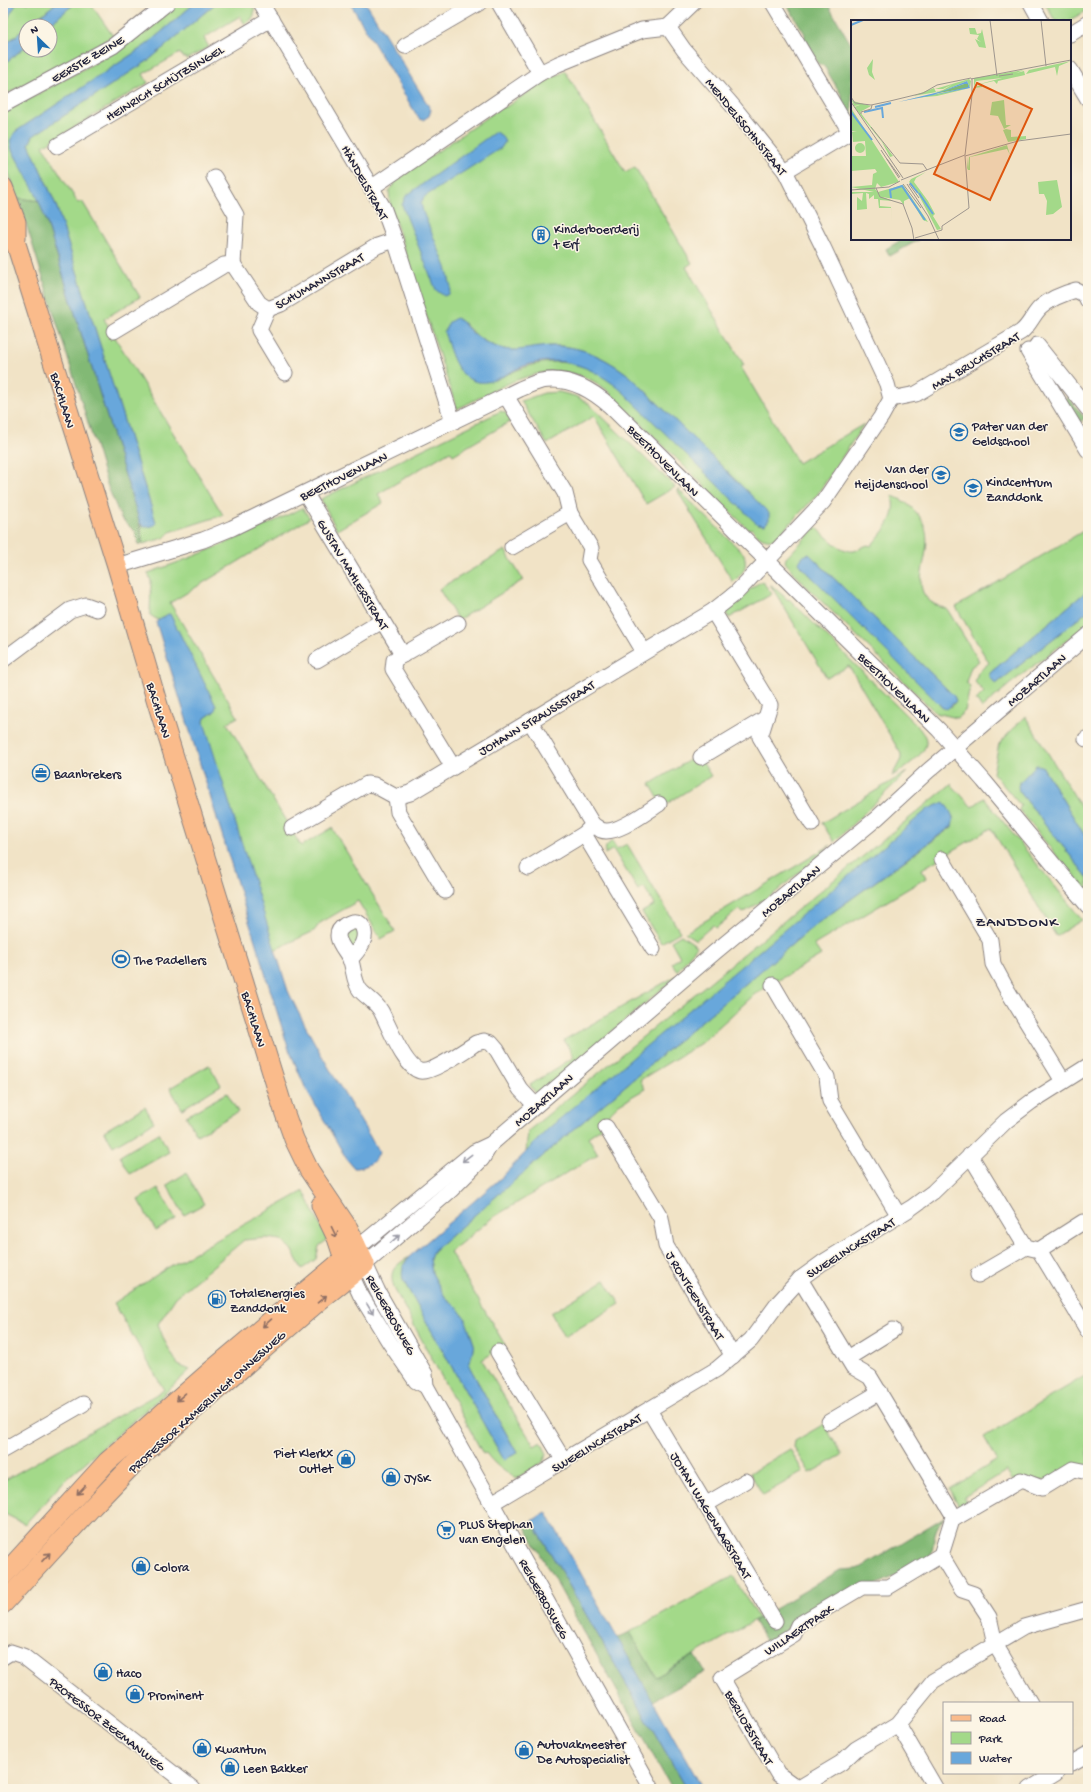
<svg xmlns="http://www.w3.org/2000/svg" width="1091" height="1792" font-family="'Gochi Hand',sans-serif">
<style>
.green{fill:#a3d989;stroke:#627e62;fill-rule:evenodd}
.forest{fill:#82b975;stroke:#526e58}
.water{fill:#68a7db;stroke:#45648b}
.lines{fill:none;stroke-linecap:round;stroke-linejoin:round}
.minor-casing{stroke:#8a8280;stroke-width:17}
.major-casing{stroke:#8a8280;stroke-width:21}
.minor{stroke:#fff;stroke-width:15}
.major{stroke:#fabb8b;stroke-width:19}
.oneway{stroke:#9c9ca7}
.oneway2{stroke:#8e6e63}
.labels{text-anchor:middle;stroke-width:3;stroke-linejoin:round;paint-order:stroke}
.street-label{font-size:13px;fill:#22223b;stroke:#fcf5e5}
.poi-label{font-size:13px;fill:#22223b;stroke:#fcf5e5;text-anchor:start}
.quarter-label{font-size:15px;letter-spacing:1px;fill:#22223b;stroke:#fcf5e5}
.inset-river{fill:none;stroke:#68a7db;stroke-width:2}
.inset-road{fill:none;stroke:#9e968e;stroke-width:1}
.view{fill:#de560e;fill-opacity:0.15;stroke:#de560e;stroke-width:2}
.inset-edge{fill:none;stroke:#22223b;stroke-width:2}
</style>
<rect width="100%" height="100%" fill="#fcf5e5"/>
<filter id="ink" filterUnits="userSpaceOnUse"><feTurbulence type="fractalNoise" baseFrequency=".025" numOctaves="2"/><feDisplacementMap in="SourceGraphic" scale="8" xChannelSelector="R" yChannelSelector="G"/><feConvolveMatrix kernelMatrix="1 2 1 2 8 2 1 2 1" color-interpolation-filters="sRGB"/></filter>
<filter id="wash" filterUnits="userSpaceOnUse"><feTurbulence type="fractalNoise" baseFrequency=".012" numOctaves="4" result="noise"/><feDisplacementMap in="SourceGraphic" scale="16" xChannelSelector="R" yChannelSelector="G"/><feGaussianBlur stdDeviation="0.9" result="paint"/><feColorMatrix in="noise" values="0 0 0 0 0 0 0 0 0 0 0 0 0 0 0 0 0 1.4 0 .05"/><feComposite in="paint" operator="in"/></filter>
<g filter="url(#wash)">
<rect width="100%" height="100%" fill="#f1e3c6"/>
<g class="green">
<path d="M17 3H56L8 42C0 26 8 17 17 3Z"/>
<path d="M75 3H92L93 7 113 36 3 96V65L26 46V50H50V26H48Z"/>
<path d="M178 3H195L146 45 122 61 15 132 12 150 27 175 40 201 18 198 3 158V113L115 52 150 26Z"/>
<path d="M216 3H252C257 13 254 19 245 24L240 16 204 38 209 47 187 59 186 57 183 58 180 53 143 74 148 83 43 146 78 203 82 201 140 297 104 319 223 515 170 532 164 538 143 544 140 523 142 526 155 519 56 205 29 144 33 136 149 60Z"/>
<path d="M1045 3H1088V10L1068 21H1055Z"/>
<path d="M565 71 625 172 635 167 692 263 686 267 744 365 741 367 798 463 864 424 817 495 775 539C764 541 758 536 751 528L749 530 608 391C555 349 507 385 457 409L390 205 389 190 398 179 500 108 506 107 534 88ZM463 322C478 340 499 353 524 350 537 348 549 345 561 346 589 349 609 360 631 377L769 513 608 378C564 354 536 359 494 381Z"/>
<path d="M559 392 575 396 588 403 675 487 646 504 594 416 547 444 521 401 544 393Z"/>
<path d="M501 411 506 413 511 421 453 455 450 451 378 494 383 503 337 530 321 499Z"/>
<path d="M678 489 744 554C748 568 743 573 733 582L677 490Z"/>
<path d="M892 496C902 499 908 504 915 511 950 547 890 593 947 609L979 661 971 667 966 682 970 687 965 711 957 718 936 713 798 578 785 562 786 558 816 527C825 535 841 553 854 551 859 550 863 546 868 545L871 546C883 531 898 518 892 496ZM809 554 954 696 956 701 951 707 802 568Z"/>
<path d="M302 508 310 518 170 603 238 717 227 723 301 846 332 828 395 931 381 939 358 901 320 923 314 931 274 950 203 722 205 718 215 711V706L170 615 158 620 150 615 151 581 148 573C201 555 251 533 302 508Z"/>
<path d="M1085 530 1088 535V590L990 673 996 684 1088 611V624L1010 684 982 708 976 700 984 692 975 682 978 672 989 663 956 607Z"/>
<path d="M505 550 523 580 458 620 439 589Z"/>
<path d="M762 581 772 594 729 618 725 611 754 586Z"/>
<path d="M770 584 788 600 789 599 920 729C922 733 926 736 926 741 928 753 902 770 892 776L901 759V754L849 666 827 678Z"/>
<path d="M1025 716 1088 818V841L1042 766 1019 791 1088 878V895L1019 809 1021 806 993 773 999 744Z"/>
<path d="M698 755 711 776 663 806 650 784Z"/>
<path d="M907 772 834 842 822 823Z"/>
<path d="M951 784 972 807 984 798 1082 920 1056 936 991 828 922 869 926 878 814 945 821 955 755 994 701 1043 640 1080 645 1089 619 1104 605 1118 608 1123 588 1137 598 1154 492 1218 450 1252 505 1345 482 1360 534 1446 541 1442 547 1454 543 1462 517 1478C506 1474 493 1463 486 1453L483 1454 394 1288C388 1270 395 1266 409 1257L403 1265V1280L504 1460 517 1453 469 1366 474 1344 471 1335 456 1306 445 1297 432 1273 430 1259 433 1251 566 1136 815 925 952 827 953 816 549 1128 526 1152 528 1131Z"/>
<path d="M612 841 617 849 627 844 680 932 661 943 642 912 655 905 644 887 638 890 613 849 605 854 606 846Z"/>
<path d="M831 845 775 893 743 913 739 909 716 928 713 925 696 940 685 933Z"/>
<path d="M353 927 362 934 351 953 346 933Z"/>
<path d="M681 935 697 946 677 971 672 963 680 957 671 941Z"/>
<path d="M676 976V977L537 1095 530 1085 574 1057 564 1040Z"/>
<path d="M209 1065 221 1085 182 1109 170 1088Z"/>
<path d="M227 1093 238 1112 197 1135 186 1116Z"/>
<path d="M145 1107 154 1122 113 1146 104 1131Z"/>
<path d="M159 1133 169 1152 130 1174 120 1156Z"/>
<path d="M186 1173 204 1204 184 1215 167 1185Z"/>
<path d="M158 1188 176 1219 156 1231 138 1200Z"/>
<path d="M304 1191 327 1240 319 1246 316 1259 302 1269 291 1249 281 1240 266 1238 244 1240 176 1297 158 1324 164 1340 178 1365 190 1370 163 1395 66 1479 25 1524 3 1513V1481L164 1390 114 1303 167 1268Z"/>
<path d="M605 1280 620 1304 564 1337 551 1313Z"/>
<path d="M1088 1374V1466L1042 1481 1012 1480 1006 1471 964 1497 968 1505 961 1510 950 1489 997 1460 984 1437Z"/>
<path d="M824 1424 842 1455 810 1473 794 1447 795 1441Z"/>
<path d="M790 1449 803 1472 763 1495 750 1473Z"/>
<path d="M733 1576 758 1618 656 1677 630 1632Z"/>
</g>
<g class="forest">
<path d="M786 3H827L852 46V116L847 112 841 102 842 96 824 66 818 64 804 39 805 34Z"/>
<path d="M18 198 40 201 138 517 143 544 139 545 135 532 121 518 108 487Z"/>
<path d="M903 239 918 240 890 256 886 249Z"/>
<path d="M1068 397 1085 418 1077 425 1063 401Z"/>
<path d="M946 1516C930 1532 936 1542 930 1560L791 1624 783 1635 767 1644 754 1621 840 1570 856 1569 862 1567Z"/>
<path d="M532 1521 687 1789H672L524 1525Z"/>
<path d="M630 1632 656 1677 695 1655 705 1672 653 1701 617 1638Z"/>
</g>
<g class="water">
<path d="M3 3H17C9 16 0 28 8 42L26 28V46L3 65Z"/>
<path d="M56 3H75L48 26H29Z"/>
<path d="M195 3H216L149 60 33 136 29 144 56 205 155 519 156 523 153 526 145 527 140 523 47 223 36 194 12 150 10 141 15 132 122 61 146 45Z"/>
<path d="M350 3H366L431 110 429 116 423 120 419 119Z"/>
<path d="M495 132 501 135 505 142 501 148 424 197 421 203 423 212 446 267 451 287 449 294 444 296 436 290 402 205 406 196Z"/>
<path d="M456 318C464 322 467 329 474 334 482 341 494 347 504 349 516 352 528 348 540 347 575 342 604 356 631 377L769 513V520L765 525 757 524 623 392C595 368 564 354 527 365 507 371 486 393 465 376 453 366 449 346 444 332L449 322Z"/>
<path d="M809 554 954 696 956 701 947 709 943 708 802 567 799 563C801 558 803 555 809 554Z"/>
<path d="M1088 590V611L996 684 990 677V673Z"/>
<path d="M168 614H170L216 706 215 711 205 718 204 722 288 991C314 1047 348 1099 379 1152 377 1162 363 1169 354 1168L346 1158 305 1087 288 1047 156 622Z"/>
<path d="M1036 765 1042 766 1088 841V878L1019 791 1018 786 1020 782Z"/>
<path d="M944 802C949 810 956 817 952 826L815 925 566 1136 433 1251 430 1259 432 1273 445 1297 456 1306 465 1318 474 1344 469 1366 517 1453 504 1460 403 1280C401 1271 403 1265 409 1257L502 1177 549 1128 928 809Z"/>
<path d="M546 1512 703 1789H687L532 1521Z"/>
</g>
</g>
<g filter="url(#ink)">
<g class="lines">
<defs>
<g id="minor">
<path d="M261 3 383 207 395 240 453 422"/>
<path d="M499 3 540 73"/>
<path d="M773 3 850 132"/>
<path d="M1031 3 1041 21"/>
<path d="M668 27 693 3"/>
<path d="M1070 34 1088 23"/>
<path d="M405 46 479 3"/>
<path d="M1070 69 1088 99"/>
<path d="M3 105 113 46 167 3"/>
<path d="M57 146 271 19"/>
<path d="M785 171 852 131"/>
<path d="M214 177 236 215 233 264"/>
<path d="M233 264 259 303 268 309 281 304 377 246 395 240"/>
<path d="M268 309 259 330 285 373"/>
<path d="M114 331 224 265 233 264"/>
<path d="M1037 345 1088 409"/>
<path d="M1028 351 1088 450"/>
<path d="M506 396 565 493 570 513 591 548 589 560 644 652"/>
<path d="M891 399 916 394 1021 332C1030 325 1033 314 1041 307 1050 299 1065 293 1076 290L1085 295 1088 301"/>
<path d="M306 494 403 655"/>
<path d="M512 547 570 513"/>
<path d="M117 566 203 540 232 528 520 389C527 386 534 383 541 381 567 376 591 389 610 406L939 730 984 781 1088 906"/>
<path d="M713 611 770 705 760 737 812 824"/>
<path d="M3 660 70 610 86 605 97 609"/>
<path d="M317 660 382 621"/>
<path d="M1086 739 1088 738"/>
<path d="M701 757 766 718"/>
<path d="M453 767 393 669 394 660 458 623"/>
<path d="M396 797 398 812 445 891"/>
<path d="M593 825C596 826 599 829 601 830 616 836 646 812 659 804"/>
<path d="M292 828 367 784 374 785 396 797 410 793 713 611 736 593 823 502 881 417 891 399 887 384 823 247 785 171 732 105 684 50 668 27 642 30 558 64 540 73 371 188"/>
<path d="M584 834 653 949"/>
<path d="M942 859 990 940 993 964 1006 988 1063 1081"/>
<path d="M528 868 584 834 593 825 530 721"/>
<path d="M350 960C358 950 368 941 363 928 362 925 360 923 357 922 352 921 349 923 345 925 328 936 347 950 351 961 354 971 354 982 360 990 367 998 375 1001 381 1011 389 1026 404 1067 420 1071 431 1074 465 1050 476 1043L484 1041 491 1043 497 1050 520 1089 535 1105"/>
<path d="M773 985 827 1077 830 1101 899 1216"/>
<path d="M606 1127 661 1218 666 1246 733 1356"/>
<path d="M491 1144 482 1159 452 1189 365 1264 378 1292 425 1374 426 1386 652 1789"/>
<path d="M970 1155 1026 1247 1039 1250 1088 1331"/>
<path d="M1039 1250 1083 1222"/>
<path d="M978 1275 1026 1247"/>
<path d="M800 1279 853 1367 870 1377 955 1518"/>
<path d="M498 1352 564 1461"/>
<path d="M848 1358 893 1330"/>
<path d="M426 1386 416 1381 390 1343 360 1294 344 1259 474 1152 491 1144 715 952 877 818 928 771 1088 635"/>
<path d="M649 1410 775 1621"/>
<path d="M829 1422 880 1392"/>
<path d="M3 1450 83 1404"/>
<path d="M492 1503 717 1369 751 1340 779 1302 800 1279 822 1263 911 1208 933 1192 1006 1121 1031 1102 1088 1066"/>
<path d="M705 1505 746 1481"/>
<path d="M941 1555 962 1590 974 1594 989 1617 995 1644 1030 1703"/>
<path d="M3 1657 11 1652 23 1656 193 1789"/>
<path d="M898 1724 936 1789"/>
<path d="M1072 1763 1088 1754"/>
<path d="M799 1788 841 1763 856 1749 898 1724 933 1681 1024 1627 1088 1609"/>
<path d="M799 1789 778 1774 722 1678 794 1634 798 1625 862 1587H888L941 1555 952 1520 1021 1480 1042 1488 1073 1469 1088 1472"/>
<path d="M1030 1789 1056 1773"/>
</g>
<g id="major">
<path d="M3 187 16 222V238"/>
<path d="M3 222 17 247 117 566 157 702 284 1111 294 1139 309 1170 348 1228 365 1264 320 1300 145 1452 93 1506 3 1604"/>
<path d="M3 1576 107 1462 211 1371 344 1259 337 1238 321 1205"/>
</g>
</defs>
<use href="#minor" class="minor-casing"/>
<use href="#major" class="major-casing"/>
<use href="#minor" class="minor"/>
<use href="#major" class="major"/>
</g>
<defs><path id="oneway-shaft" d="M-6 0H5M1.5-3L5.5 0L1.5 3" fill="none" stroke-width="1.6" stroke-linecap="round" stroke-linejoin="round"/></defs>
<g class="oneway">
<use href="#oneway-shaft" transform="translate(467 1158) rotate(142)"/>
<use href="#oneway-shaft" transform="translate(395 1239) rotate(-41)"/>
<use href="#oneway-shaft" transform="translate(370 1309) rotate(59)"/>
</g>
<g class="oneway2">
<use href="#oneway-shaft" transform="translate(334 1232) rotate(64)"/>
<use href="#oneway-shaft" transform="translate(322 1299) rotate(-40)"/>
<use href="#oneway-shaft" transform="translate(267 1323) rotate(139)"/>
<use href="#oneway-shaft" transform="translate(181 1397) rotate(139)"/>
<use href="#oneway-shaft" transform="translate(81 1490) rotate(133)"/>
<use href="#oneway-shaft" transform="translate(46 1557) rotate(-47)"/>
</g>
</g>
<defs>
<symbol id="building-ring" viewBox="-11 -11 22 22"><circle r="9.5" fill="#fcf5e5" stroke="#1f6fb2" stroke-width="1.5"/><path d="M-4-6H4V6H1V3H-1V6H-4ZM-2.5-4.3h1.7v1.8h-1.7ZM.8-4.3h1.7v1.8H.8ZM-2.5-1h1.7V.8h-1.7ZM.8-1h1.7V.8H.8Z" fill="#1f6fb2"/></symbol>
<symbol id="school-ring" viewBox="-11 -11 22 22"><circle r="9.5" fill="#fcf5e5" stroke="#1f6fb2" stroke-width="1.5"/><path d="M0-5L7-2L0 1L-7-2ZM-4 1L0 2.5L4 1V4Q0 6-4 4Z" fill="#1f6fb2"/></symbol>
<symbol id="office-ring" viewBox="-11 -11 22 22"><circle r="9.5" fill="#fcf5e5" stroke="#1f6fb2" stroke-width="1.5"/><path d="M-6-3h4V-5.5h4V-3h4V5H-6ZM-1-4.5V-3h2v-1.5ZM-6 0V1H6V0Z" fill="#1f6fb2"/></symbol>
<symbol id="stadium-ring" viewBox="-11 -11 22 22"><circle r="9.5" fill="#fcf5e5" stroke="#1f6fb2" stroke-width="1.5"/><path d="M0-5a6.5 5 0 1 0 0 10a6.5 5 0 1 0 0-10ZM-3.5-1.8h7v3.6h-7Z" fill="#1f6fb2"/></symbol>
<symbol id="fuel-ring" viewBox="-11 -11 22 22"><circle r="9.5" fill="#fcf5e5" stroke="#1f6fb2" stroke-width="1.5"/><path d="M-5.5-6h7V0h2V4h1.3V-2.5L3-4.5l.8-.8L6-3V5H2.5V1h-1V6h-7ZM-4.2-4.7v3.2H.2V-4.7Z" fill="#1f6fb2"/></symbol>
<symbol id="shop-ring" viewBox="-11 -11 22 22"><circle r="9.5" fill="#fcf5e5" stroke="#1f6fb2" stroke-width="1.5"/><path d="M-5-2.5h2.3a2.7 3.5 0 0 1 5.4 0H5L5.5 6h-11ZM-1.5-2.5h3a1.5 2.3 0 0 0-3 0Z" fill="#1f6fb2"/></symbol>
<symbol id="supermarket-ring" viewBox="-11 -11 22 22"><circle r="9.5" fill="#fcf5e5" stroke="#1f6fb2" stroke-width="1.5"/><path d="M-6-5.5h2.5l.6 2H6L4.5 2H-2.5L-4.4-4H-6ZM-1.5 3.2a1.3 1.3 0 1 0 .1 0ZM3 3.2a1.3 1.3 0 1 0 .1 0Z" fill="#1f6fb2"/></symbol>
</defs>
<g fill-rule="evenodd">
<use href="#building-ring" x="531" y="225" width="20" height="20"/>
<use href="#school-ring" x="949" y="422" width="20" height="20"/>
<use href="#school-ring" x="931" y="465" width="20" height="20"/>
<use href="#school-ring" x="963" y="478" width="20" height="20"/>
<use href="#office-ring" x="31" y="763" width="20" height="20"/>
<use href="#stadium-ring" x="111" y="949" width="20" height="20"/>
<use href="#fuel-ring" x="207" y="1289" width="20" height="20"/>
<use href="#shop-ring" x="336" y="1449" width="20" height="20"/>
<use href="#shop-ring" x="381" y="1467" width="20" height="20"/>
<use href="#supermarket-ring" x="436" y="1520" width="20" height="20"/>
<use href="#shop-ring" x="131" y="1556" width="20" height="20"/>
<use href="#shop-ring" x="93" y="1662" width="20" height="20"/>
<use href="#shop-ring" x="125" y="1684" width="20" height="20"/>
<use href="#shop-ring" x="192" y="1738" width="20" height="20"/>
<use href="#shop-ring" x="514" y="1740" width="20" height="20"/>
<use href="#shop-ring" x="220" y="1757" width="20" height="20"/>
</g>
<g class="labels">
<g class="street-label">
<text transform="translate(87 58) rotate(-30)" y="5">EERSTE ZEINE</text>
<text transform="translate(164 82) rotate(-31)" y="5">HEINRICH SCHÜTZSINGEL</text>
<text transform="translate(747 126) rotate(51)" y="5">MENDELSSOHNSTRAAT</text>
<text transform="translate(366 182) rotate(61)" y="5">HÄNDELSTRAAT</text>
<text transform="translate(319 280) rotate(-30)" y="5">SCHUMANNSTRAAT</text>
<text transform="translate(975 360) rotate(-31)" y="5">MAX BRUCHSTRAAT</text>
<text transform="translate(64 400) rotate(73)" y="5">BACHLAAN</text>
<text transform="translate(664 460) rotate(45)" y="5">BEETHOVENLAAN</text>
<text transform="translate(343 475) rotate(-26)" y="5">BEETHOVENLAAN</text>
<text transform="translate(354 574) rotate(59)" y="5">GUSTAV MAHLERSTRAAT</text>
<text transform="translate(1036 679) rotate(-41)" y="5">MOZARTLAAN</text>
<text transform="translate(895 687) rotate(44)" y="5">BEETHOVENLAAN</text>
<text transform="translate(160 710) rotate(73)" y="5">BACHLAAN</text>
<text transform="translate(536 717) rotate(-31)" y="5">JOHANN STRAUSSSTRAAT</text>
<text transform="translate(790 890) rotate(-40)" y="5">MOZARTLAAN</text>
<text transform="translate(255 1019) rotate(73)" y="5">BACHLAAN</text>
<text transform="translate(543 1099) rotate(-41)" y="5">MOZARTLAAN</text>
<text transform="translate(850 1247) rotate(-32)" y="5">SWEELINCKSTRAAT</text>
<text transform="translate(696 1295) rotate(59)" y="5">J RONTGENSTRAAT</text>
<text transform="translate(392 1314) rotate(61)" y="5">REIGERBOSWEG</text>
<text transform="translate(206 1401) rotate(-42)" y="5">PROFESSOR KAMERLINGH ONNESWEG</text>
<text transform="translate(596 1442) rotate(-31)" y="5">SWEELINCKSTRAAT</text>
<text transform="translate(712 1515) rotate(59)" y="5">JOHAN WAGENAARSTRAAT</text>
<text transform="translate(545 1598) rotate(61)" y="5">REIGERBOSWEG</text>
<text transform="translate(798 1629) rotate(-34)" y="5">WILLAERTPARK</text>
<text transform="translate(108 1723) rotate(38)" y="5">PROFESSOR ZEEMANWEG</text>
<text transform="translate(750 1727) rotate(60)" y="5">BERLIOZSTRAAT</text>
</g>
<g class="poi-label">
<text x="554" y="233">Kinderboerderij<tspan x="554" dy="15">t Erf</tspan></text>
<text x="972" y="430">Pater van der<tspan x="972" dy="15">Geldschool</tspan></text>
<text x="928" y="473" text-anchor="end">Van der<tspan x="928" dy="15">Heijdenschool</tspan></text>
<text x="986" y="486">Kindcentrum<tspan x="986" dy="15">Zanddonk</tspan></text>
<text x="54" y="778">Baanbrekers</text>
<text x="134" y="964">The Padellers</text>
<text x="230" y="1297">TotalEnergies<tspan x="230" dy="15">Zanddonk</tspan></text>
<text x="333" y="1457" text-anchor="end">Piet Klerkx<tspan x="333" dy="15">Outlet</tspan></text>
<text x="404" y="1482">JYSK</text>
<text x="459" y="1528">PLUS Stephan<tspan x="459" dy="15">van Engelen</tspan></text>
<text x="154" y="1571">Colora</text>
<text x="116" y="1677">Haco</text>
<text x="148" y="1699">Prominent</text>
<text x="537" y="1748">Autovakmeester<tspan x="537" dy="15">De Autospecialist</tspan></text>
<text x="215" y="1753">Kwantum</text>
<text x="243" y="1772">Leen Bakker</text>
</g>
<g class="quarter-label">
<text x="1017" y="926">ZANDDONK</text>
</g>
</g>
<g transform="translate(851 20)">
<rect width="220" height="220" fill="#f1e3c6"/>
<path d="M118 8H124L126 14 130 13 131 9 135 28 128 27 124 19 130 22 126 19 128 15 119 14ZM22 39 21 52 24 60 18 55 16 48ZM220 41 208 46 206 56 204 47 175 54 178 50ZM173 50 165 53 173 51 174 55 147 61 146 64 143 61 125 65 151 58 125 61 123 67 131 65V67L123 68V58ZM118 59 120 61 119 68 86 76 63 78 119 68 116 61 92 71 62 76 83 68 85 72 92 70 102 64 92 69H84ZM0 78 2 81 20 86 9 92 42 136 39 137 31 122 3 87 9 85 3 86ZM153 80 155 105H160L153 109 147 96 139 95 141 82ZM0 88 48 162 30 167 26 163 24 169 27 172 52 165 77 202 72 200 59 178 53 181V185L49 180 31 177 42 181 29 180V186L40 187 41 204 40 188H28L27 179H23V175L18 179V174L15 173 16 189 6 190V177L11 181 12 173 0 174V172H23L0 167 21 165 22 154 26 152 24 149 0 151V136H24H15L14 121 2 122 1 112H6L0 111ZM155 109 160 110V117L175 116V119L157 122 152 110ZM4 128a5 5 0 1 1 10 0a5 5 0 1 1-10 0ZM156 125 159 135 156 129 119 137V150H117L116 148V137L117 149 118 137ZM75 152 65 158 63 162 77 181 84 194 82 196 90 209 86 210 64 168 58 162 60 159ZM206 160 211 187 202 194 195 195 196 181 193 174H188L187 162Z" fill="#a3d989"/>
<path d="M113 64H117V68L82 74Z" fill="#82b975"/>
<path d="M116 61 119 68 47 82 92 71ZM113 64H117V67L82 75Z" fill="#68a7db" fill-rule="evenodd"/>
<path class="inset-river" d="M0 5 12 0M24 87 40 83M0 92 21 120M13 92 31 88 32 98M59 163 67 173M68 173 82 194M40 178 39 170 51 166 74 200"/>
<path class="inset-road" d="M139 0 146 56M190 0 195 46M148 56 162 54M120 59 220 40M0 77 4 83 20 85 39 81M39 81 72 73 86 65 120 58M0 82 52 158M10 94V92L20 89 21 85M20 107 49 143 72 144 76 150M30 130 48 158M36 139 49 157M50 160 114 135 121 75V58M52 164 70 188M56 164 77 196 88 220M58 164 68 178M25 168 29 177 52 184 61 208 63 220M0 170 38 167 49 161M64 218 91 210V206L118 188 114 136 167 121 220 114"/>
<path class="view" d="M126 63 181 89 139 180 83 154Z"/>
<rect width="220" height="220" class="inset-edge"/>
</g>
<rect width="1091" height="1792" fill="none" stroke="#fcf5e5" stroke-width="16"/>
<rect x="943" y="1702" width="130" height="72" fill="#fcf5e5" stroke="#a5a1a1"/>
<rect x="951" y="1715" width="20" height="6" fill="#fabb8b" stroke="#a5a1a1"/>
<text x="979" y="1722" font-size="12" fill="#22223b">Road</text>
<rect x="951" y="1732" width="20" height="12" fill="#a3d989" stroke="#a5a1a1"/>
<text x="979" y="1742" font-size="12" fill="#22223b">Park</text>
<rect x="951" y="1752" width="20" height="12" fill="#68a7db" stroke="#a5a1a1"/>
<text x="979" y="1762" font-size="12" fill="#22223b">Water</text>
<g transform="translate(38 38) rotate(335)"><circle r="19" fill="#fcf5e5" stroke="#a5a1a1"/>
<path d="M0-3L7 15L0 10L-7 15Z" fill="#1f6fb2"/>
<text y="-6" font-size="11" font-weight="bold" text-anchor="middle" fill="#22223b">N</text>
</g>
</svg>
